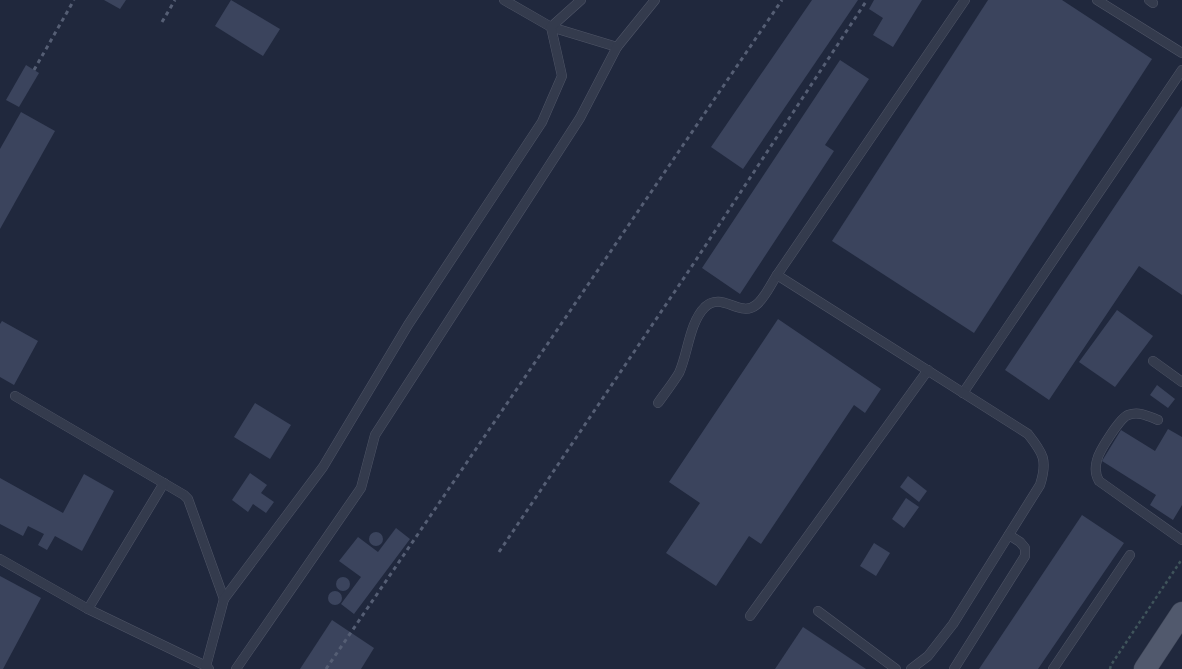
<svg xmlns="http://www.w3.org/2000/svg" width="1182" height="669" font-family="Ubuntu,sans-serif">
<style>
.building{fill:#3b445d}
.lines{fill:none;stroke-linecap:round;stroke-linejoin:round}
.lane-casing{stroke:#4f5567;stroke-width:10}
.primary-casing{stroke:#3d4456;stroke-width:23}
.path{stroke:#3f545b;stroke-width:2.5;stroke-dasharray:3 3;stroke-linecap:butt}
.lane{stroke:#343b4d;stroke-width:9}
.primary{stroke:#51596d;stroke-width:22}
.rail{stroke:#555e74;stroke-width:3;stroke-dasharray:4 4;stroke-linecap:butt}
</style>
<rect width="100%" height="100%" fill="#20283d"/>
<g class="building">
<path d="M104 0H126L120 9Z"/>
<path d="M231 0 280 29 263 56 215 26Z"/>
<path d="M812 0H858L743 169 711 147Z"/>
<path d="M874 0H922L893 47 873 35 883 18 869 9Z"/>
<path d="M988 0H1062L1152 59 974 333 832 241Z"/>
<path d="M840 60 869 79 825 145 834 151 740 294 702 268Z"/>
<path d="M26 65 39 73 19 107 6 100Z"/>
<path d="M1182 106V295L1139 266 1049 400 1005 370Z"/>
<path d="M21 112 55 131 0 229V149Z"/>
<path d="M1117 310 1153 336 1115 387 1079 362Z"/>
<path d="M778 319 881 389 865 413 854 405 761 544 749 536 716 586 666 553 700 503 669 482Z"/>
<path d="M2 321 38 341 14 385 0 377V324Z"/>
<path d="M1157 385 1175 399 1168 408 1150 395Z"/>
<path d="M255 403 291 425 270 459 234 437Z"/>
<path d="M1168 429 1182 437V505L1173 520 1150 505 1156 495 1102 461 1121 430 1155 451Z"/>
<path d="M250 473 267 485 261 493 274 502 266 513 253 504 248 512 232 500Z"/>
<path d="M84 474 114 491 82 551 55 536 47 550 38 545 44 534 28 526 23 536 0 524V478L63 513Z"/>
<path d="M908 476 927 491 919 502 900 487Z"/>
<path d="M906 498 919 507 904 528 892 519Z"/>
<path d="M1082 515 1124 543 1038 669H979Z"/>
<path d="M396 528 410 539 354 614 341 604 361 577 339 561 358 537 378 552Z"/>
<circle cx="376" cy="539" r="7"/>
<path d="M874 543 890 553 876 576 860 566Z"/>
<path d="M0 576 41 598 3 669H0Z"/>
<circle cx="343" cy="584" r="7"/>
<circle cx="335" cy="598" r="7"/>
<path d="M332 620 374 648 361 669H300Z"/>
<path d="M803 627 866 669H775Z"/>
</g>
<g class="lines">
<defs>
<g id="lane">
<path d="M504 0 551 27 617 47"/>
<path d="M1097 0 1182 53"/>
<path d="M1149 0 1153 3"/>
<path d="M1153 361 1182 382"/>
<path d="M963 393 1182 70"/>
<path d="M15 396 184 495 188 499 224 599"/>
<path d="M658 403C665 393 673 383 679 373 688 354 689 323 705 307 722 291 740 318 756 305 765 298 771 284 777 275"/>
<path d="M1158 420C1148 416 1139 411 1128 415 1120 418 1099 451 1097 460 1095 467 1095 474 1099 481L1182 540"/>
<path d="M0 559 88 609 164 483"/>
<path d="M88 609 206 666"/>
<path d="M818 611 896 669"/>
<path d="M750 616 928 370"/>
<path d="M209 669 206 666 224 599 323 467 408 325 542 122 562 76 551 27 581 0"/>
<path d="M236 669 361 488 375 435 580 118 617 47 655 0"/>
<path d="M911 669 928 656 953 624 1040 485C1048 460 1043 453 1028 434L777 275 965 0"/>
<path d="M954 669 1025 556V548L1020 542 1009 535"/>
<path d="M1053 669 1130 555"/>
</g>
<path id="primary" d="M1145 669 1182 613"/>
</defs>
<use href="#lane" class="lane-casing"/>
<use href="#primary" class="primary-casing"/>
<path class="path" d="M1110 669 1111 665 1182 559"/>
<use href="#lane" class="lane"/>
<use href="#primary" class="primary"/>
<g class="rail">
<path d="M162 22 175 0"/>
<path d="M34 70 74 0"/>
<path d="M499 552 694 263 867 0"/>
<path d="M326 669 782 0"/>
</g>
</g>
</svg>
